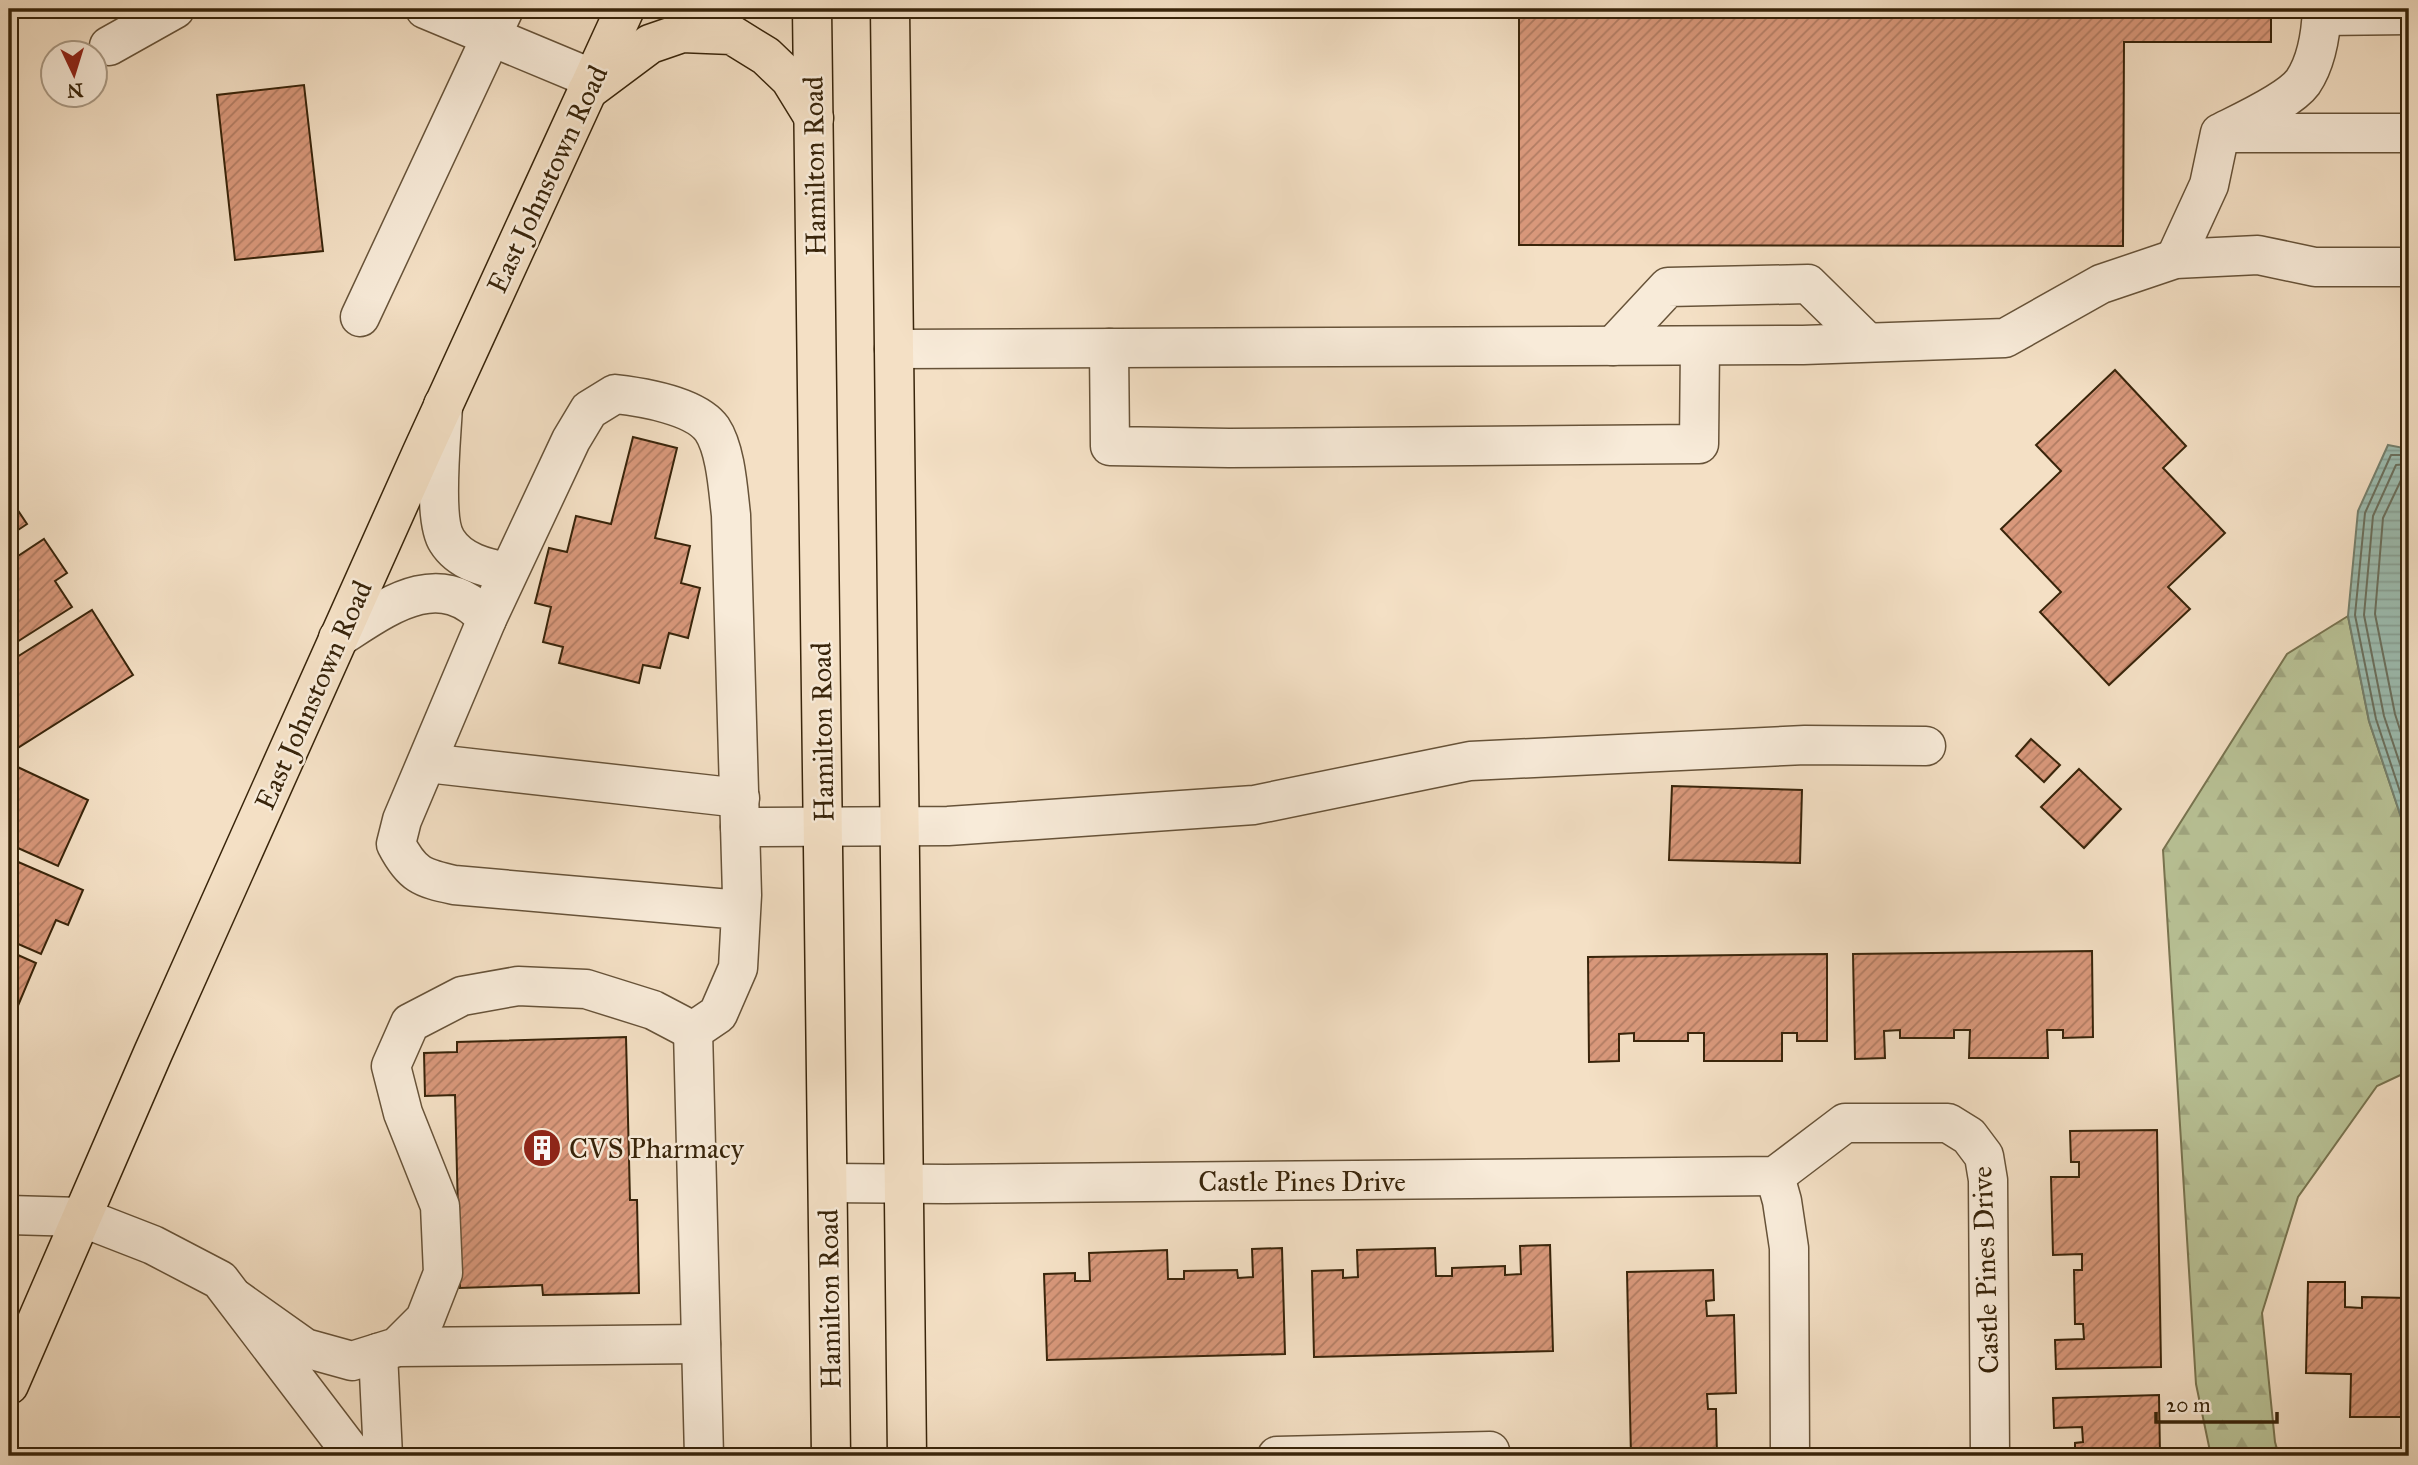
<svg xmlns="http://www.w3.org/2000/svg" width="2418" height="1465" font-family="'IM FELL Great Primer',serif">
<style>
.forest{fill:url(#forest-firs);stroke:#787450;stroke-width:2}
.water{fill:url(#water-rules);stroke:#74806e;stroke-width:2}
.lines{fill:none;stroke-linecap:round;stroke-linejoin:round}
.shore{stroke:#6a705e;stroke-width:2}
.building{fill:url(#building-hatch);stroke:#38240a;stroke-width:2}
.minor-casing{stroke:#675339;stroke-width:41}
.major-casing{stroke:#38240a;stroke-width:41}
.highway-casing{stroke:#38240a;stroke-width:41}
.minor{stroke:#f8ebd9;stroke-width:38}
.major{stroke:#f4e0c5;stroke-width:38}
.highway{stroke:#f4e0c5;stroke-width:38}
.labels{text-anchor:middle;stroke-width:5;stroke-linejoin:round;paint-order:stroke}
.street-label{font-size:28px;fill:#38240a;stroke:#f8ebd9}
.poi-label{font-size:28px;fill:#38240a;stroke:#f8ebd9;text-anchor:start}
</style>
<defs>
<pattern id="forest-firs" width="22" height="20" patternUnits="userSpaceOnUse" patternTransform="scale(1.75)"><rect width="22" height="20" fill="#b9c397"/><path d="M5 1l3.5 6h-7zM16 11l3.5 6h-7z" fill="#a0a781"/></pattern>
<pattern id="water-rules" width="6" height="5" patternUnits="userSpaceOnUse" patternTransform="scale(1.75)"><rect width="6" height="5" fill="#9cbdb1"/><path d="M0 2.5h6" fill="none" stroke="#87a297"/></pattern>
<pattern id="building-hatch" width="6" height="6" patternUnits="userSpaceOnUse" patternTransform="scale(1.75)"><rect width="6" height="6" fill="#d9987b"/><path d="M-1 1l2-2M0 6l6-6M5 7l2-2" fill="none" stroke="#b17c63"/></pattern>
</defs>
<rect width="100%" height="100%" fill="#f4e0c5"/>
<filter id="stains"><feTurbulence type="fractalNoise" baseFrequency=".00286" numOctaves="4"/><feColorMatrix values="0 0 0 0 .2 0 0 0 0 .09 0 0 0 0 .02 0 0 0 .5 -.17"/></filter>
<radialGradient id="worn" r=".72"><stop offset=".6" stop-color="#630" stop-opacity="0"/><stop offset="1" stop-color="#630" stop-opacity=".3"/></radialGradient>
<path class="forest" d="M2348 616 2369 721 2409 841V1071L2377 1086 2298 1197 2262 1313 2275 1442 2279 1456H2211L2196 1384 2163 850 2287 654Z"/>
<path class="water" d="M2388 445 2409 449V841L2369 721 2348 616 2358 511Z"/>
<g class="lines">
<g class="shore">
<path d="M2409 455H2391L2365 513 2355 615 2376 719 2409 819"/>
<path d="M2409 464 2396 465 2373 516 2364 615 2384 716 2409 791"/>
<path d="M2409 475 2403 476 2383 518 2375 614 2395 714 2409 758"/>
</g>
</g>
<g class="building">
<path d="M1519 9H2271V42H2124L2123 246 1519 245Z"/>
<path d="M304 85 323 251 235 260 217 95Z"/>
<path d="M2115 370 2186 446 2163 468 2225 533 2168 587 2190 609 2109 685 2040 612 2061 592 2001 529 2061 471 2036 445Z"/>
<path d="M633 437 677 448 655 538 690 546 681 583 700 588 688 638 669 633 660 668 643 665 639 683 559 663 563 647 543 642 551 607 535 603 549 548 567 552 576 516 611 524Z"/>
<path d="M9 497 27 524 9 536Z"/>
<path d="M44 539 67 573 55 581 72 607 9 647V562Z"/>
<path d="M92 610 133 675 16 749 9 737V662Z"/>
<path d="M2031 739 2060 765 2044 782 2016 756Z"/>
<path d="M9 763 88 800 58 866 9 844Z"/>
<path d="M2079 769 2121 809 2084 848 2041 807Z"/>
<path d="M1672 786 1802 790 1800 863 1669 860Z"/>
<path d="M9 858 83 890 68 925 56 920 41 954 9 940Z"/>
<path d="M9 951 36 963 9 1027Z"/>
<path d="M2092 951 2093 1037 2063 1038V1030H2047L2048 1058H1969L1970 1030H1954V1038H1900V1030L1884 1031 1885 1058 1855 1059 1853 954Z"/>
<path d="M1827 954V1041H1797V1033H1782V1061H1704V1033H1688V1041H1634V1033L1619 1034V1061L1589 1062 1588 957Z"/>
<path d="M626 1037 630 1200H637L639 1293 543 1295 542 1285 460 1288 455 1095 425 1096 424 1053 457 1052V1042Z"/>
<path d="M2157 1130 2161 1367 2056 1369 2055 1340 2084 1339 2083 1324H2075L2074 1270H2082V1254L2053 1255 2051 1177H2079V1162H2071L2070 1131Z"/>
<path d="M1550 1245 1553 1351 1314 1357 1312 1271 1343 1270V1278L1358 1277 1357 1250 1435 1248 1436 1276H1452V1268L1505 1266V1275L1521 1274 1520 1246Z"/>
<path d="M1282 1248 1285 1354 1047 1360 1044 1274 1075 1273V1281H1090L1089 1253 1167 1250 1168 1279H1184V1271L1237 1270 1238 1278 1253 1277 1252 1249Z"/>
<path d="M1713 1270 1714 1300 1706 1301 1707 1316 1734 1315 1736 1393 1707 1394 1708 1409H1716L1717 1456H1631L1627 1272Z"/>
<path d="M2308 1282H2345V1307L2362 1308V1297L2409 1298V1324H2402L2401 1338H2409V1417H2350L2351 1374 2306 1373Z"/>
<path d="M2159 1395 2160 1456H2075V1443L2083 1442 2082 1427 2054 1428 2053 1398Z"/>
</g>
<g class="lines">
<defs>
<g id="minor">
<path d="M425 9 593 79"/>
<path d="M2322 16 2409 15"/>
<path d="M109 46 175 9"/>
<path d="M2226 133H2409"/>
<path d="M2175 259 2209 185 2220 133C2242 122 2289 101 2303 82 2317 61 2321 33 2322 9"/>
<path d="M360 317 504 9"/>
<path d="M1613 346 1668 287 1808 284 1867 342"/>
<path d="M1109 348 1110 446 1229 448 1699 444 1700 346"/>
<path d="M894 349 1803 345 2005 338 2101 284 2175 259 2258 255 2315 267H2409"/>
<path d="M443 405C442 434 432 519 447 541 460 562 486 568 508 572"/>
<path d="M338 638C385 608 439 565 487 619"/>
<path d="M427 763 740 798"/>
<path d="M740 827 948 826 1254 805 1470 761 1805 745 1926 746"/>
<path d="M1775 1176 1782 1201 1789 1248 1790 1456"/>
<path d="M828 1183 946 1184 1775 1176 1845 1123H1948L1969 1136 1984 1156 1988 1180 1990 1456"/>
<path d="M9 1215 81 1217 153 1245 220 1280 354 1456"/>
<path d="M236 1299 305 1348 352 1361 397 1347 425 1319 443 1273 440 1206 403 1113 391 1066 410 1023 462 996 518 986 586 989 653 1010 693 1031"/>
<path d="M397 1347 701 1344"/>
<path d="M378 1353 383 1456"/>
<path d="M704 1456 693 1031 718 1014 738 968 742 895 731 515C728 490 726 450 712 429 695 405 641 397 615 394L589 410 571 440 487 619 402 820 396 844C412 875 422 878 454 885L741 910"/>
<path d="M1277 1456 1490 1451V1456"/>
</g>
<g id="major">
<path d="M812 9 831 1456"/>
<path d="M890 9 907 1456"/>
<path d="M587 91 650 44 682 33 732 35 766 56 790 79 814 118"/>
</g>
<path id="highway" d="M9 1385 153 1053 422 452 625 9"/>
</defs>
<use href="#minor" class="minor-casing"/>
<use href="#major" class="major-casing"/>
<use href="#highway" class="highway-casing"/>
<use href="#minor" class="minor"/>
<use href="#major" class="major"/>
<use href="#highway" class="highway"/>
</g>
<defs>
<symbol id="building-disc" viewBox="-11 -11 22 22"><circle r="9.5" fill="#8f2418" stroke="#f8ebd9"/><path d="M-4-6H4V6H1V3H-1V6H-4ZM-2.5-4.3h1.7v1.8h-1.7ZM.8-4.3h1.7v1.8H.8ZM-2.5-1h1.7V.8h-1.7ZM.8-1h1.7V.8H.8Z" fill="#fff"/></symbol>
</defs>
<g fill-rule="evenodd">
<use href="#building-disc" x="520" y="1126" width="44" height="44"/>
</g>
<g class="labels">
<g class="street-label">
<text transform="translate(814 166) rotate(-91)" y="10">Hamilton Road</text>
<text transform="translate(547 179) rotate(-65)" y="10">East Johnstown Road</text>
<text transform="translate(313 695) rotate(-66)" y="10">East Johnstown Road</text>
<text transform="translate(822 732) rotate(-91)" y="10">Hamilton Road</text>
<text x="1302" y="1191">Castle Pines Drive</text>
<text transform="translate(1985 1270) rotate(-92)" y="10">Castle Pines Drive</text>
<text transform="translate(829 1299) rotate(-91)" y="10">Hamilton Road</text>
</g>
<g class="poi-label">
<text x="569" y="1158">CVS Pharmacy</text>
</g>
</g>
<rect width="2418" height="1465" fill="none" stroke="#f4e0c5" stroke-width="35"/>
<rect x="10" y="10" width="2397" height="1444" fill="none" stroke="#38240a" stroke-width="3.5"/>
<rect x="18" y="18" width="2383" height="1430" fill="none" stroke="#38240a" stroke-width="2"/>
<g transform="translate(74 74) rotate(176)"><circle r="33" fill="#f8ebd9" stroke="#ab9b86" stroke-width="2"/>
<path d="M0-5L12 26L0 18L-12 26Z" fill="#8f2418"/>
<text y="-10" font-size="19" font-weight="bold" text-anchor="middle" fill="#38240a">N</text>
</g>
<path d="M2156 1412v10h121v-10" fill="none" stroke="#38240a" stroke-width="3.5"/>
<text x="2166" y="1412" font-size="21" fill="#38240a" stroke="#f8ebd9" stroke-width="5" paint-order="stroke">20 m</text>
<rect width="100%" height="100%" filter="url(#stains)"/>
<rect width="100%" height="100%" fill="url(#worn)"/>
</svg>
